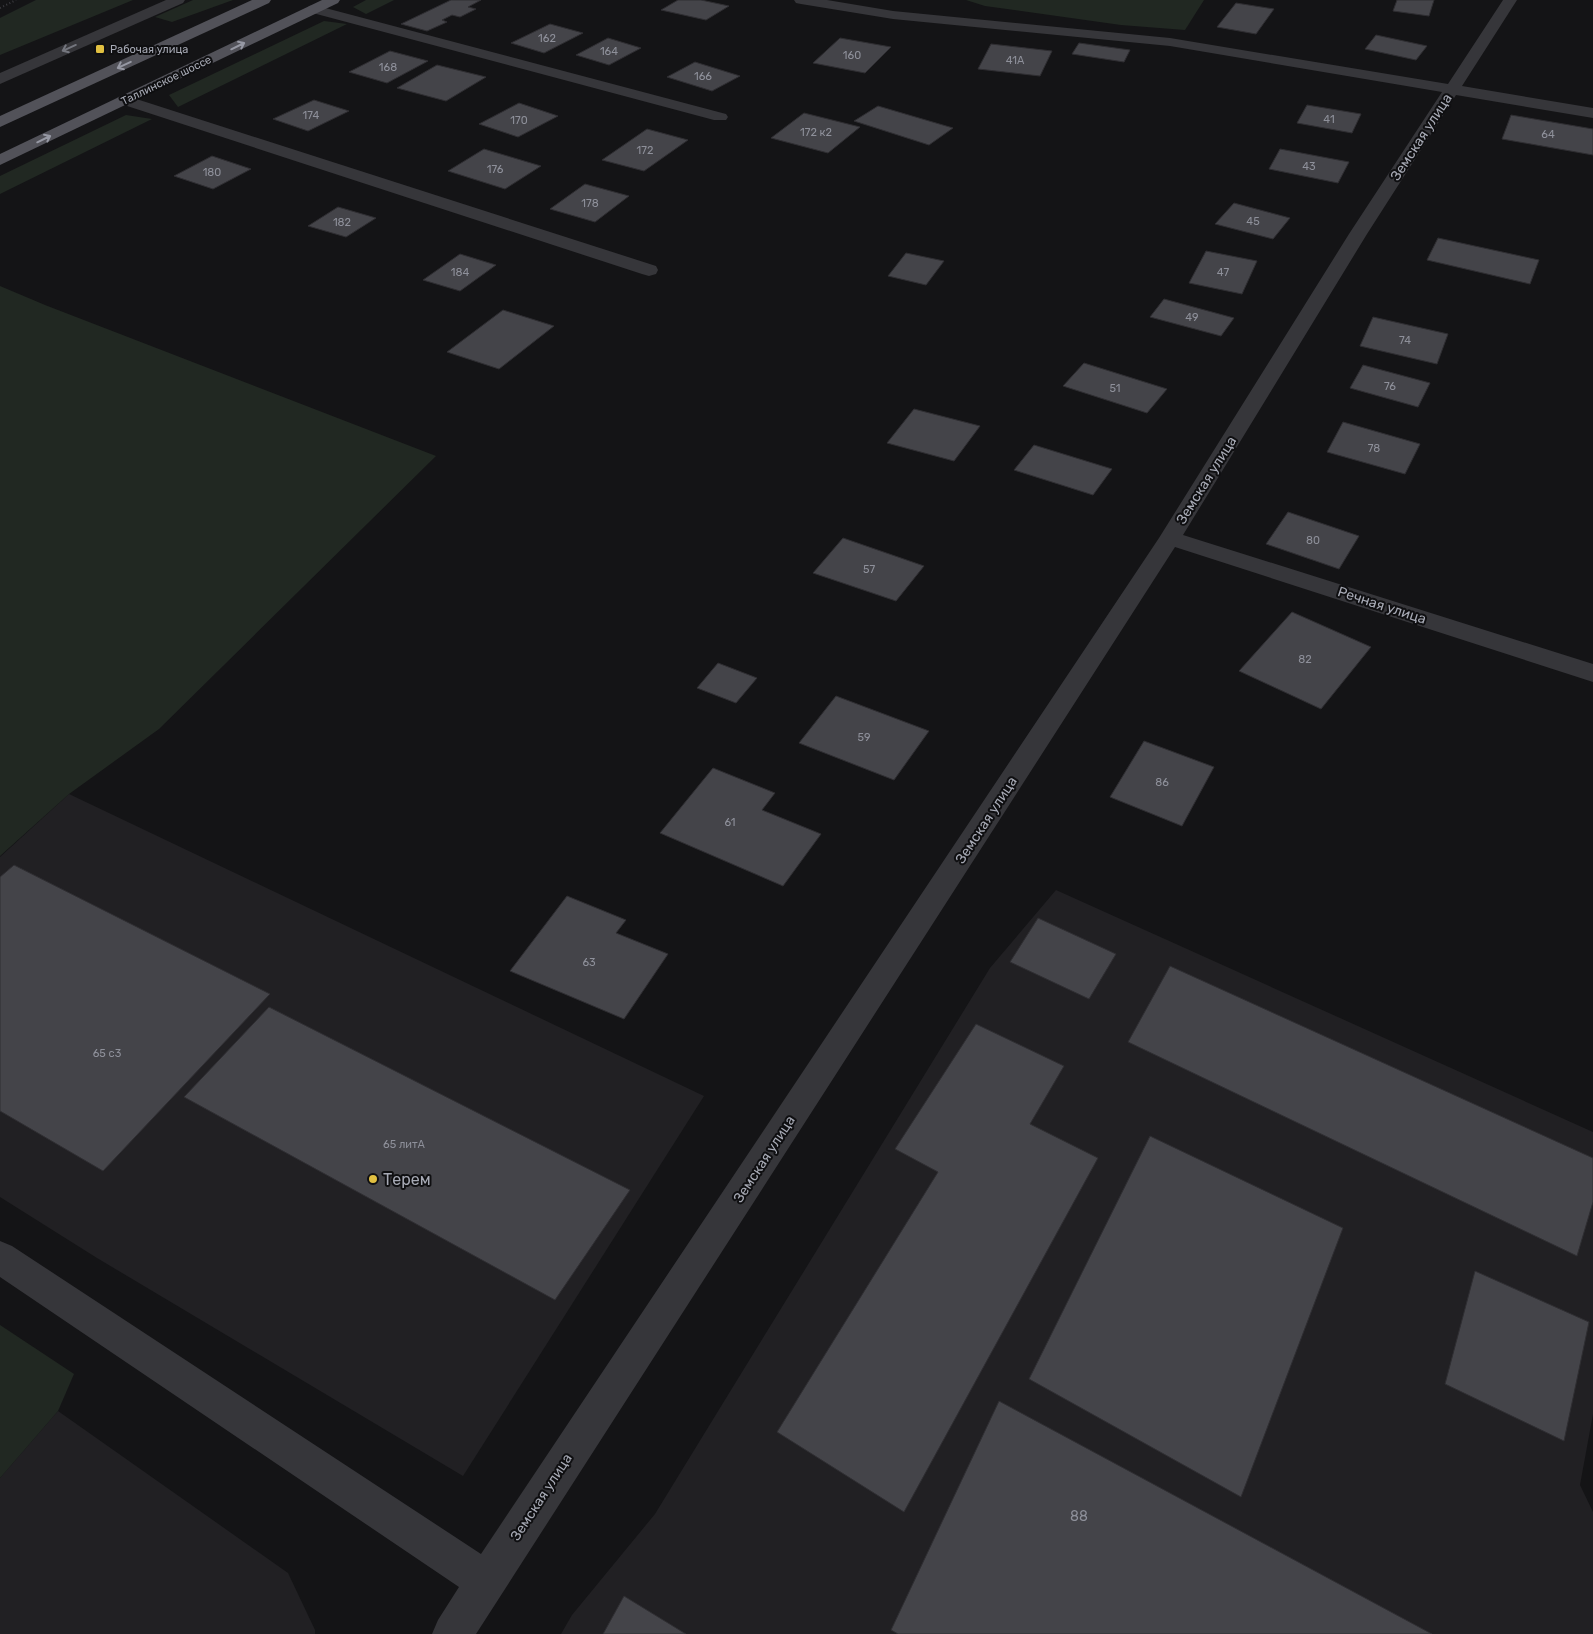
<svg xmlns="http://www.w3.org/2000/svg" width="1593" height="1634" font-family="Rubik,sans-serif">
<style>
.built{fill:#212023}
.green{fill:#212822}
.building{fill:#444449;stroke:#2f2e32}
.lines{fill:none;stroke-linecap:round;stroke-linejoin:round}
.path{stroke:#3c3c41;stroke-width:2;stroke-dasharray:1 2.5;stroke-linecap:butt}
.minor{fill:#36363a;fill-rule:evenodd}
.major{fill:#525259;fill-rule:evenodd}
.oneway{stroke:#9698a3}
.oneway2{stroke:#74767e}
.poi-dot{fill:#e1c041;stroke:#0f0f11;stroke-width:2}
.labels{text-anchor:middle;stroke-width:4;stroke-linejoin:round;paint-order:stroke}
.number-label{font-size:11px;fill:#8e909a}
.far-poi-label{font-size:11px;fill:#a7aab5;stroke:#0f0f11;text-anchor:start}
.far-street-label{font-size:11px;fill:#a7aab5;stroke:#0f0f11}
.street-label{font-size:14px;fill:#a7aab5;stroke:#0f0f11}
.near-number-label{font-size:14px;fill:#8e909a}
.near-poi-label{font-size:16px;fill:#a7aab5;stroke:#0f0f11;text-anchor:start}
</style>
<rect width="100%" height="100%" fill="#141416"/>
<g class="built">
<path d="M69 794 704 1096 463 1476 97 1258 0 1197V857Z"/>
<path d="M1056 890 1593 1132V1414L1580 1485 1593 1512V1634H561L572 1615 655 1514 990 968Z"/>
<path d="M58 1411 288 1573 315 1630V1634H0V1478Z"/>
</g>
<g class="green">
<path d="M36 0H133L0 55V18Z"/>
<path d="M193 0H233L172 22 155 17Z"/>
<path d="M366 0H394L366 14 353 7Z"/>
<path d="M966 0H1204L1185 30 1121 25 985 6Z"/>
<path d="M324 21 347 24 178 107 169 95Z"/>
<path d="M126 115 152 119 0 194V176Z"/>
<path d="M0 286 45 305 436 456 159 729 69 794 0 856Z"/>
<path d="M0 1325 74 1374 58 1411 0 1478Z"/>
</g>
<g class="building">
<path d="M451 0H481L468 7 476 9 460 17 452 15 442 20 447 22 427 31 401 24Z"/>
<path d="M678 0H701L729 6 706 20 661 10Z"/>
<path d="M1397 0H1434L1429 16 1393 11Z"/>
<path d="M1236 3 1274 9 1256 34 1217 27Z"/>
<path d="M550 24 583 33 544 53 511 43Z"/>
<path d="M1376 35 1427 46 1416 60 1365 49Z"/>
<path d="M608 38 641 48 609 65 576 55Z"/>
<path d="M840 38 891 47 865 73 813 63Z"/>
<path d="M1079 43 1130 50 1124 62 1072 54Z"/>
<path d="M991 44 1052 51 1040 76 978 69Z"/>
<path d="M390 51 428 61 387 83 349 72Z"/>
<path d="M695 62 740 76 712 91 667 77Z"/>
<path d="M437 65 486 77 446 101 397 88Z"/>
<path d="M314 100 349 111 308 131 273 119Z"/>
<path d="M519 103 558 116 518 137 479 124Z"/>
<path d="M1307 105 1361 114 1352 133 1297 123Z"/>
<path d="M878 106 953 128 929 145 854 121Z"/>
<path d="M804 113 860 127 828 153 771 138Z"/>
<path d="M1511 115 1593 129V155L1502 139Z"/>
<path d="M647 129 688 140 644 171 602 160Z"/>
<path d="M484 149 541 166 505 189 448 171Z"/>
<path d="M1280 149 1349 162 1338 183 1269 169Z"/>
<path d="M212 156 251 169 213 189 174 176Z"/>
<path d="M585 184 629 196 595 222 550 209Z"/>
<path d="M1234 203 1290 218 1273 239 1215 224Z"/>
<path d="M338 207 376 218 346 237 308 226Z"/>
<path d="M1438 238 1539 260 1530 284 1427 260Z"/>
<path d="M1206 251 1257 261 1242 294 1189 283Z"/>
<path d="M906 253 944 261 926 285 888 276Z"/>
<path d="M460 254 496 265 460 291 423 280Z"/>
<path d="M1164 299 1234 318 1221 336 1150 317Z"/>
<path d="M503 310 554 326 499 369 447 352Z"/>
<path d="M1373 317 1448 334 1437 364 1360 346Z"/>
<path d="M1084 363 1167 389 1147 413 1063 386Z"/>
<path d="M1363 365 1430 383 1418 407 1350 388Z"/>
<path d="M914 409 980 426 954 461 887 443Z"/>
<path d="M1343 422 1420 444 1405 474 1327 452Z"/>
<path d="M1034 445 1112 469 1093 495 1014 470Z"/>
<path d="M1288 512 1359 536 1339 569 1266 544Z"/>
<path d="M843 538 924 566 896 601 813 573Z"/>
<path d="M1292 612 1371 647 1321 709 1239 671Z"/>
<path d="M718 663 757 678 736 703 697 688Z"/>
<path d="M836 696 929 731 894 780 799 743Z"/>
<path d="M1144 741 1214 767 1182 826 1110 797Z"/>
<path d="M713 768 775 793 762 810 821 834 783 886 660 833Z"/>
<path d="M14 865 270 994 103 1171 0 1111V877Z"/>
<path d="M567 896 626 920 616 933 668 954 624 1019 510 971Z"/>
<path d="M1038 918 1116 954 1089 999 1010 962Z"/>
<path d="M1170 966 1593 1158V1202L1577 1256 1128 1042Z"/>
<path d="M269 1007 630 1190 555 1300 184 1097Z"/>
<path d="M976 1024 1064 1066 1030 1124 1098 1158 904 1512 777 1432 938 1172 895 1149Z"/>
<path d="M1150 1136 1343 1228 1241 1497 1029 1379Z"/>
<path d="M1475 1271 1589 1322 1564 1441 1445 1384Z"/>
<path d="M999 1401 1432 1634H898L891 1630Z"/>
<path d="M624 1596 686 1634H603Z"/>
</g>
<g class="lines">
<path class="path" d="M0 8 16 0"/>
<g class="minor">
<path d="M166 0H185L183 3 0 84V73Z"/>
<path d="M794 0H827L893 11 1170 38 1448 84 1503 0H1517L1462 86 1593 108V118L1456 95 1367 234 1183 535 1593 664V682L1175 547 476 1634H432L438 1620 459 1587 0 1277V1241L12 1246 481 1554 1159 538 1349 234 1442 92 1170 46 893 19 801 4 796 3Z"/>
<path d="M314 5 726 114 728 117 726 120H714L309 12 307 9 309 6Z"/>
<path d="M124 95 656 266 658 270 656 274 649 276 642 274 118 103 116 100 118 97Z"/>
</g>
<g class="major">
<path d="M252 0H271L269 3 0 127V116Z"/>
<path d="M322 0H340L338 3 0 165V154Z"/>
</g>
</g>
<defs><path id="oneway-shaft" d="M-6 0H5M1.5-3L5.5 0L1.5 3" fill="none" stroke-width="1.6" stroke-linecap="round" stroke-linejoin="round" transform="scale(1.25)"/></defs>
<g class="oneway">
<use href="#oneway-shaft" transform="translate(238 46) rotate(-26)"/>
<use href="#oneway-shaft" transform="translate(124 65) rotate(155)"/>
<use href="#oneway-shaft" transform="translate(44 139) rotate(-26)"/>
</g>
<use class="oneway2" href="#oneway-shaft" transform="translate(69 48) rotate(156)"/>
<g class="poi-dot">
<rect x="95" y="44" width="10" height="10" rx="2.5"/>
<circle cx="373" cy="1179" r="5"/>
</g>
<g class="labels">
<g class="number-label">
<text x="547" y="42">162</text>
<text x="609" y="55">164</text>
<text x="852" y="59">160</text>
<text x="1015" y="64">41А</text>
<text x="388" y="71">168</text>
<text x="703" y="80">166</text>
<text x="311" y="119">174</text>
<text x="1329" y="123">41</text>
<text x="519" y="124">170</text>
<text x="816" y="136">172 к2</text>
<text x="1548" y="138">64</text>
<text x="645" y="154">172</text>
<text x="1309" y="170">43</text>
<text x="495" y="173">176</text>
<text x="212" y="176">180</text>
<text x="590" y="207">178</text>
<text x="1253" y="225">45</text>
<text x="342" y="226">182</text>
<text x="460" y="276">184</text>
<text x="1223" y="276">47</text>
<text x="1192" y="321">49</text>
<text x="1405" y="344">74</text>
<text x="1390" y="390">76</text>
<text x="1115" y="392">51</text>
<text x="1374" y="452">78</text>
<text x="1313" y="544">80</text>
<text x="869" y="573">57</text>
<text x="1305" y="663">82</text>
<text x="864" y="741">59</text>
<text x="1162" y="786">86</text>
<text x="730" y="826">61</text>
<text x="589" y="966">63</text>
<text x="107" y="1057">65 с3</text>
<text x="404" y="1148">65 литА</text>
</g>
<g class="far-poi-label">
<text x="110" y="53">Рабочая улица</text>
</g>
<g class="far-street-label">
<text transform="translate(166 80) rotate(-26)" y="4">Таллинское шоссе</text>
</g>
<g class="street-label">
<text transform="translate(1421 137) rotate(-57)" y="5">Земская улица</text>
<text transform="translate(1206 480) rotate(-58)" y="5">Земская улица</text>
<text transform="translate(1382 605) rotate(18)" y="5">Речная улица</text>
<text transform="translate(986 820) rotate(-57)" y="5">Земская улица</text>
<text transform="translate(764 1159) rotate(-57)" y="5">Земская улица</text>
<text transform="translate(541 1497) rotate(-57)" y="5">Земская улица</text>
</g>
<g class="near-number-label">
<text x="1079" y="1521">88</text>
</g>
<g class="near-poi-label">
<text x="383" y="1185">Терем</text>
</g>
</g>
</svg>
